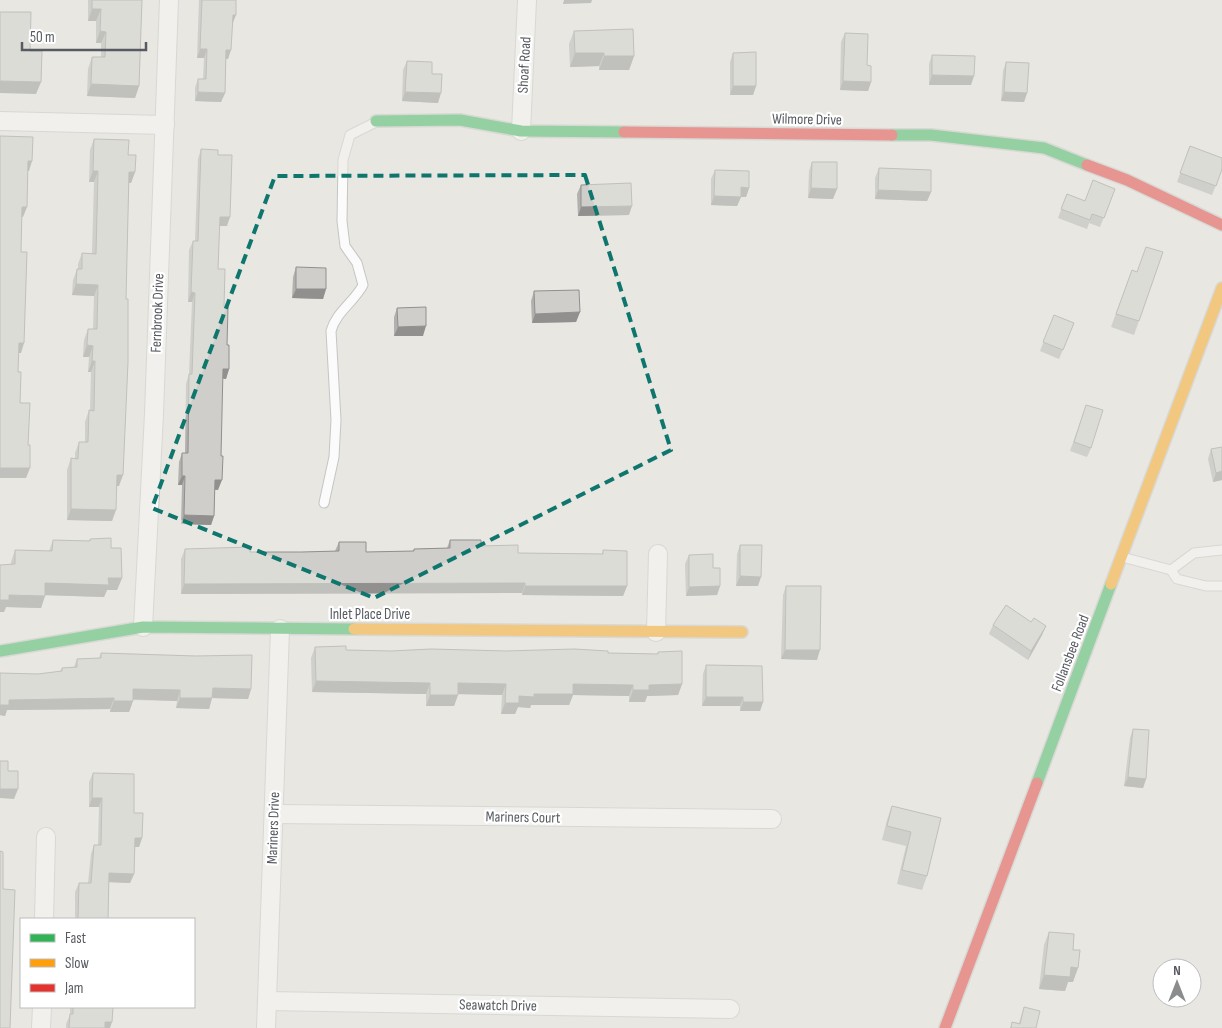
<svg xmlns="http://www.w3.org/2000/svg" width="1222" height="1028" font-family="'Sofia Sans Condensed',sans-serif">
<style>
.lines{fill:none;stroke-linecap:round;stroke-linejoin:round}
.lane-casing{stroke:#c4c5c4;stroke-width:11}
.street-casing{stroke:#c4c5c4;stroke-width:20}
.fast-casing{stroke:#c5c6c5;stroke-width:14}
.slow-casing{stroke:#c5c6c5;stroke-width:14}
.jam-casing{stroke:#c5c6c5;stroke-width:14}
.lane{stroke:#fcfbfb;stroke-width:9}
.street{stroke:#fcfbfb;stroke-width:18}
.fast{stroke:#30b455;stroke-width:11}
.slow{stroke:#ff9f0a;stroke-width:11}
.jam{stroke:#e5322d;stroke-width:11}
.wall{fill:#b2b1af}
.shaded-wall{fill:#91908e}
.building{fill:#cfcecb;stroke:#91908e}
.marked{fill:none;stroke:#0f766e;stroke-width:4;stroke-dasharray:10 6;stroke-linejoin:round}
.labels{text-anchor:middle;stroke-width:4.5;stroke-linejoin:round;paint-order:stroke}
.street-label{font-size:15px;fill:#575b61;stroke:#fff}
</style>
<rect width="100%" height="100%" fill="#e8e7e2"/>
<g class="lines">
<defs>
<g id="lane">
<path d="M324 503 334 457 336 420 331 331C336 312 354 302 363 285L357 263 345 246 342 221 343 160 350 135 376 122"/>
<path d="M1122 557 1171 570 1177 579 1206 586H1222"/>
<path d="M1171 570 1194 553 1222 550"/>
</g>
<g id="street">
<path d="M0 121 165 125"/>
<path d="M521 131 527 0"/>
<path d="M143 627 154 414 169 0"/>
<path d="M656 632 658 554"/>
<path d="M274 814 772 819"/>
<path d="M44 919 46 837"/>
<path d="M267 1001 730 1009"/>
<path d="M41 1028 42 1007"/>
<path d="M266 1028 280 629"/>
</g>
<g id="fast">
<path d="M376 121 460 120 521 131 624 132"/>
<path d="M892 135H931L1044 148 1087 165"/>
<path d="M0 651 143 627 354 629"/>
<path d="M1037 783 1111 584"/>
</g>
<g id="slow">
<path d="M1111 584 1222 288"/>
<path d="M354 629 742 632"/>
</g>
<g id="jam">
<path d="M624 132 892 135"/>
<path d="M1087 165 1127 180 1222 225"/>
<path d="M945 1028 1037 783"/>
</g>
</defs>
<use href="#lane" class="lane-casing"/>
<use href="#street" class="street-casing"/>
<use href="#fast" class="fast-casing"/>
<use href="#slow" class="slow-casing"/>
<use href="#jam" class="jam-casing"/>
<use href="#lane" class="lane"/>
<use href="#street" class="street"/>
<use href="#fast" class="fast"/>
<use href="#slow" class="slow"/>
<use href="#jam" class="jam"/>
</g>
<g class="wall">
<path d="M88 0H142L139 86 135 98 87 96 88 69 92 57H101V43H96V21H88Z"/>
<path d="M199 0H236L228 59H226L225 93 221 102 195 101V88L198 79H203L204 58H197Z"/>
<path d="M574 31 634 56 629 70H599V66L570 67 569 44Z"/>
<path d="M845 33 867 65 871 82 868 91 840 90 841 42Z"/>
<path d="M733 53 756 86 753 95H730V62Z"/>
<path d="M932 55 971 85H929V64Z"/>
<path d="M407 61 432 74 438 103 402 101 403 70Z"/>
<path d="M1006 62 1027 93 1024 102 1001 101 1003 71Z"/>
<path d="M94 139 128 155 135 172 131 183H129L119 486H117L112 521 67 520V470L71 458 75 459V453L79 442H85V422L89 410H90L91 372H88L89 357H83L84 340 88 329H93L94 296 72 295 73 280 77 269H78V264L82 253H92L94 182H89L90 150Z"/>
<path d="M1190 146 1222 169 1212 195 1177 182Z"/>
<path d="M201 149 218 155 227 226H219L218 269 224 307 229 369 226 379 222 378 218 490H215L214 516 211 525 181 524 182 485H178L179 462 182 453H185L186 384 189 374 192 302H188L189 250 193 241H195L198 159Z"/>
<path d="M812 162 833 199 808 198 809 171Z"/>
<path d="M879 168 931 192 927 201 875 199V178Z"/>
<path d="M715 170 749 188 746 197H741L737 206 711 205V179Z"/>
<path d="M581 185 629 215 578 216 577 194Z"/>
<path d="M1115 189 1100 227 1089 223 1087 229 1058 218 1067 194 1085 201Z"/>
<path d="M1163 252 1134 335 1111 327 1132 270 1137 272Z"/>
<path d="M296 267 326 289 323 299 292 298 293 277Z"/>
<path d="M534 291 580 312 576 322 532 323 531 301Z"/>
<path d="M397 308 423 336H394V317Z"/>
<path d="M1054 315 1074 323 1059 359 1040 351Z"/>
<path d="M1083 414 1091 448 1087 457 1070 451Z"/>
<path d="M1211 449 1222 480 1213 482 1208 459Z"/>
<path d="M90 539 111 548 122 578 117 590H107L104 597 45 595 41 608 6 607 4 612 11 562 15 550 49 551 53 540 89 541Z"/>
<path d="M450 540 518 553 602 554 603 550 627 586 623 596 522 595V593L181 594V559L185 549 250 552H302L335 551 339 542 366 552 413 551 414 549 447 548Z"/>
<path d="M740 545 758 586H736L737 554Z"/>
<path d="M689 555 720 586 717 595 686 596 685 564Z"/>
<path d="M786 586 817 660 781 659 783 595Z"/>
<path d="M1031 622 1046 626 1042 635 1028 660 989 634 993 625Z"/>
<path d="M315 647 346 650 391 651 657 654 658 652 682 684 678 695 647 696 645 702H629V696L573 695 569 705H531L530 708 518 707 515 714H501L502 695 458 694 454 706H426V694L312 692 311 658Z"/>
<path d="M101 653 251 689 248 699 212 698 209 709 176 708 177 701 133 700 129 712H110V709L7 710 5 716 0 715 38 674 60 672 62 668 74 667 77 659 99 658Z"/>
<path d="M706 665 763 702 760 711H740V706H702L703 674Z"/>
<path d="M1133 729 1146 779 1143 788 1124 786 1130 738Z"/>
<path d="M93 773 134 813 142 838 139 847H135L134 874 130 883 109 882 108 919H75V892L79 883H88L91 854 94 845H98L99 807H89V782Z"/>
<path d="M892 806 941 818 927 876 922 890 897 884 906 846 882 840 887 820Z"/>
<path d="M1049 932 1073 950V982H1068L1065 991 1039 989 1044 945Z"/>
<path d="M70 1007H113L110 1028H66V1024L70 1015Z"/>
<path d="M1024 1007 1036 1028H1010L1012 1022 1019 1023Z"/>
</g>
<g class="shaded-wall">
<path d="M564 0H592L591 3 563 4Z"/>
<path d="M92 9H101L96 21H88Z"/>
<path d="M233 15H236L232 25Z"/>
<path d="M100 31 106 32 101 43H96Z"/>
<path d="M200 49H207L204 58H197Z"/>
<path d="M226 50H231L228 59H223Z"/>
<path d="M575 53H604L599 66 570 67Z"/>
<path d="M604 56H634L629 70H599Z"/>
<path d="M932 75 974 76 971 85H929Z"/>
<path d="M0 81 41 82 36 94 0 93Z"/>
<path d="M843 81 871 82 868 91 840 90Z"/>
<path d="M91 84 139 86 135 98 87 96Z"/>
<path d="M733 86H756L753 95H730Z"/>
<path d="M198 92 225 93 221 102 195 101Z"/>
<path d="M405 92 441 93 438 103 402 101Z"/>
<path d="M1004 92 1027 93 1024 102 1001 101Z"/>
<path d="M28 161H32L29 171H24Z"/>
<path d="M93 171H98L94 182H89Z"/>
<path d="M129 172H135L131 183H125Z"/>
<path d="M741 187 749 188 746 197H741L737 206 711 205 714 196Z"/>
<path d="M811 188 837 189 833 199 808 198Z"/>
<path d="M878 190 931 192 927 201 875 199Z"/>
<path d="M632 206 629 215 578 216 581 207Z"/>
<path d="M22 207H27L23 217H18Z"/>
<path d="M220 217H230L227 226H216Z"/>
<path d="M76 284 98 285 94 296 72 295Z"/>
<path d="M296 289H326L323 299 292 298Z"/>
<path d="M191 292 195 293 192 302H188Z"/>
<path d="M580 312 576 322 532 323 535 314Z"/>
<path d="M426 326 423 336H394L398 327Z"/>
<path d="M19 343H24L21 353H15Z"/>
<path d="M87 345 93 346 89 357H83Z"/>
<path d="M92 361H95L91 372H88Z"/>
<path d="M223 369H229L226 379 219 378Z"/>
<path d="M0 468H30L26 478H0Z"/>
<path d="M1222 471V480L1213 482 1216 473Z"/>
<path d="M117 475H123L119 486H113Z"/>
<path d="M182 476H185L182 485H178Z"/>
<path d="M215 480H222L218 490 212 489Z"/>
<path d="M71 509 116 510 112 521 67 520Z"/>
<path d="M184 515 214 516 211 525 181 524Z"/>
<path d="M740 576 761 577 758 586H736Z"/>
<path d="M108 578H122L117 590H107L104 597 41 595 45 583Z"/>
<path d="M525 583 522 593 181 594 184 584Z"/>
<path d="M525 586H627L623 596 522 595Z"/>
<path d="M720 586 717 595 686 596 689 587Z"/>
<path d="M9 595 45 596 41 608 6 607 4 612H0V600Z"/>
<path d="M1046 626 1042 635 1028 660 1031 651Z"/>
<path d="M785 650H820L817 660 781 659Z"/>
<path d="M316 681 430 683 426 694 312 692Z"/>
<path d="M458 683 506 684 502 695 454 694Z"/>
<path d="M573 684 633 685 629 696 573 695 569 705H531L530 708 518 707 515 714H501L505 703 519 696Z"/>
<path d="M682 684 678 695 647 696 645 702H629L633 690 649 685Z"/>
<path d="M213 688 251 689 248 699 212 698 209 709 176 708 180 698Z"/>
<path d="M133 689 180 690 177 701 129 699Z"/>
<path d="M430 695H458L454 706H426Z"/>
<path d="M706 697H743L740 706H702Z"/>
<path d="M114 698 110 709 7 710 5 716 0 715V705L9 700Z"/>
<path d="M114 701H133L129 712H110Z"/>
<path d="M743 702H763L760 711H740Z"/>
<path d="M1128 777 1146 779 1143 788 1124 786Z"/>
<path d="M0 789H18L14 799 0 798Z"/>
<path d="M92 798H102L99 807H89Z"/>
<path d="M135 838H142L139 847H132Z"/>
<path d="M109 873 134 874 130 883 105 882Z"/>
<path d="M1071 967 1078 968 1073 982H1068L1065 991 1039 989 1044 975Z"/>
<path d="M105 1022H112L110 1028H103Z"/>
</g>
<g class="building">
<path d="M92 0H142L139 86 91 84 92 57H105L106 32 100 31 101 9H92Z"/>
<path d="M202 0H236V15H233L231 50H226L225 93 198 92V79H206L207 49H200Z"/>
<path d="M0 12H31L30 51H42L41 82 0 81Z"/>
<path d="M633 29 634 56H604V53H575L574 31Z"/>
<path d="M845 33 868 34 867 65 871 66V82L843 81Z"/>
<path d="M756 52V86H733V53Z"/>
<path d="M932 55 975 56 974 76 932 75Z"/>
<path d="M407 61 432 62V74H442L441 93 405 92Z"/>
<path d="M1006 62 1029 63 1027 93 1004 92Z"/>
<path d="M0 136 33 137 32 161H28L27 207H22L21 252H27L24 343H19L18 372H21L20 403H30L28 445H30V468H0Z"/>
<path d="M94 139 129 140 128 155H136L135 172H129L126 299H128V362L123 475H117L116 510 71 509V458L78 459 79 442H88L89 410 94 411 95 361H92L93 346 87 345 88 329H97L98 285 76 284 77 269H82V253L96 254 98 171H93Z"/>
<path d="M1190 146 1222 158V169L1216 186 1180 173Z"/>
<path d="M201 149 218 150V155H232L230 217H220L218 269H225L224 307H228L227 345H229V369H223L221 456H223L222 480H215L214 516 184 515 185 476H182V453H188L189 374H192L195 293 191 292 193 241H198Z"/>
<path d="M812 162H837V189L811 188Z"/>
<path d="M879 168 931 170V192L878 190Z"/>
<path d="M715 170 749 171V188L741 187V197L714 196Z"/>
<path d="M1093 180 1115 189 1104 218 1092 214 1090 220 1061 209 1067 194 1085 201Z"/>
<path d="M631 183 632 206 581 207V185Z"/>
<path d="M1146 247 1163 252 1139 321 1116 314 1132 270 1137 272Z"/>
<path d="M296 267 326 268V289H296Z"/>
<path d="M579 290 580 312 535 314 534 291Z"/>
<path d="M426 307V326L398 327 397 308Z"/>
<path d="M1054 315 1074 323 1063 350 1043 342Z"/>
<path d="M1086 405 1103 410 1091 448 1074 442Z"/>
<path d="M1222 447V471L1216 473 1211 449Z"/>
<path d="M111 538V548H121L122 578H108L109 585 45 583V596L9 595V600H0V565L15 564V550L52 551 53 540 90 541V539Z"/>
<path d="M450 540H481V546L518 545V553L603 554V550L627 551V586H525V583L184 584 185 549 250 547V552H302L339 551V542H366V552L414 551V549L450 548Z"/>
<path d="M740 545H762L761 577 740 576Z"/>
<path d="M713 554V568H720V586L689 587V555Z"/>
<path d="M786 586H821L820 650H785Z"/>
<path d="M1006 605 1031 622 1034 618 1046 626 1031 651 993 625Z"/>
<path d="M346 646V650L391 651 431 649 506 651 574 649 608 651V653L658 654V652L682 651V684L649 685V690H633V685L573 684V694H534V697L519 696V703H505L506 684 458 683V695H430V683L316 681 315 647Z"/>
<path d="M101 653 196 656 252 655 251 689 213 688 212 698H180V690L133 689V701H114V698L9 700V705H0V673L38 674 62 671V668L77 667V659L101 658Z"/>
<path d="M706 665 762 666 763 702H743V697H706Z"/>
<path d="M1133 729 1149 730 1146 779 1128 777Z"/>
<path d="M0 761H8V771H18V789H0Z"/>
<path d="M93 773 134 774V813H143L142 838H135L134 874 109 873 108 919H78L79 883H91L94 845H101L102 798H92Z"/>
<path d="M892 806 941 818 927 876 902 870 911 832 887 826Z"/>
<path d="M0 851 3 852V889L15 890 10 1028H0Z"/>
<path d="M1049 932 1074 934 1073 950H1080L1078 968 1071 967 1070 977 1044 975Z"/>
<path d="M73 1007H113L112 1022H105V1028H69L70 1014H73Z"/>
<path d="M1024 1007 1040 1011 1036 1028H1011L1012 1022 1020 1024Z"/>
</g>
<path d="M0 0H1222V1028H0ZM585 175 671 450 374 598 152 508 275 176Z" fill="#e8e7e2" fill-opacity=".55" fill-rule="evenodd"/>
<path class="marked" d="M585 175 671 450 374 598 152 508 275 176Z"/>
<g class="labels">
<g class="street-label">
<text transform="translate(524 65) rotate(-87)" y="5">Shoaf Road</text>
<text transform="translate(807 119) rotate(1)" y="5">Wilmore Drive</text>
<text transform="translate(157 313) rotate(-88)" y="5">Fernbrook Drive</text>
<text x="370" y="619">Inlet Place Drive</text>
<text transform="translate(1070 653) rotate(-69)" y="5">Follansbee Road</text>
<text transform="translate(523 817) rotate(1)" y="5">Mariners Court</text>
<text transform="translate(273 828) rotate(-88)" y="5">Mariners Drive</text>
<text transform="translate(498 1005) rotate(1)" y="5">Seawatch Drive</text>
</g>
</g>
<rect x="20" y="918" width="175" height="90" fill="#ffffff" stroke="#bcbdc0"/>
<rect x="30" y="934" width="25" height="8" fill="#30b455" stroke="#bcbdc0"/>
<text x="65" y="943" font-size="15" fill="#575b61">Fast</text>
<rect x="30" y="959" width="25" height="8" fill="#ff9f0a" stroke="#bcbdc0"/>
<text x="65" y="968" font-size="15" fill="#575b61">Slow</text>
<rect x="30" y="984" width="25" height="8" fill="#e5322d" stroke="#bcbdc0"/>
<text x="65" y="993" font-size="15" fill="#575b61">Jam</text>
<g transform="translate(1177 983)"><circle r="24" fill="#ffffff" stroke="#bcbdc0"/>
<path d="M0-4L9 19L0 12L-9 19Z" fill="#8a8c8e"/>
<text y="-8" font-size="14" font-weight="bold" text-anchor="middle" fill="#575b61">N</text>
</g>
<path d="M22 42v8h124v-8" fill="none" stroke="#575b61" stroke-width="2.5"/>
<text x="30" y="42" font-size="15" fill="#575b61" stroke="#ffffff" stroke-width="4" paint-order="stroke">50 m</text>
</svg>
